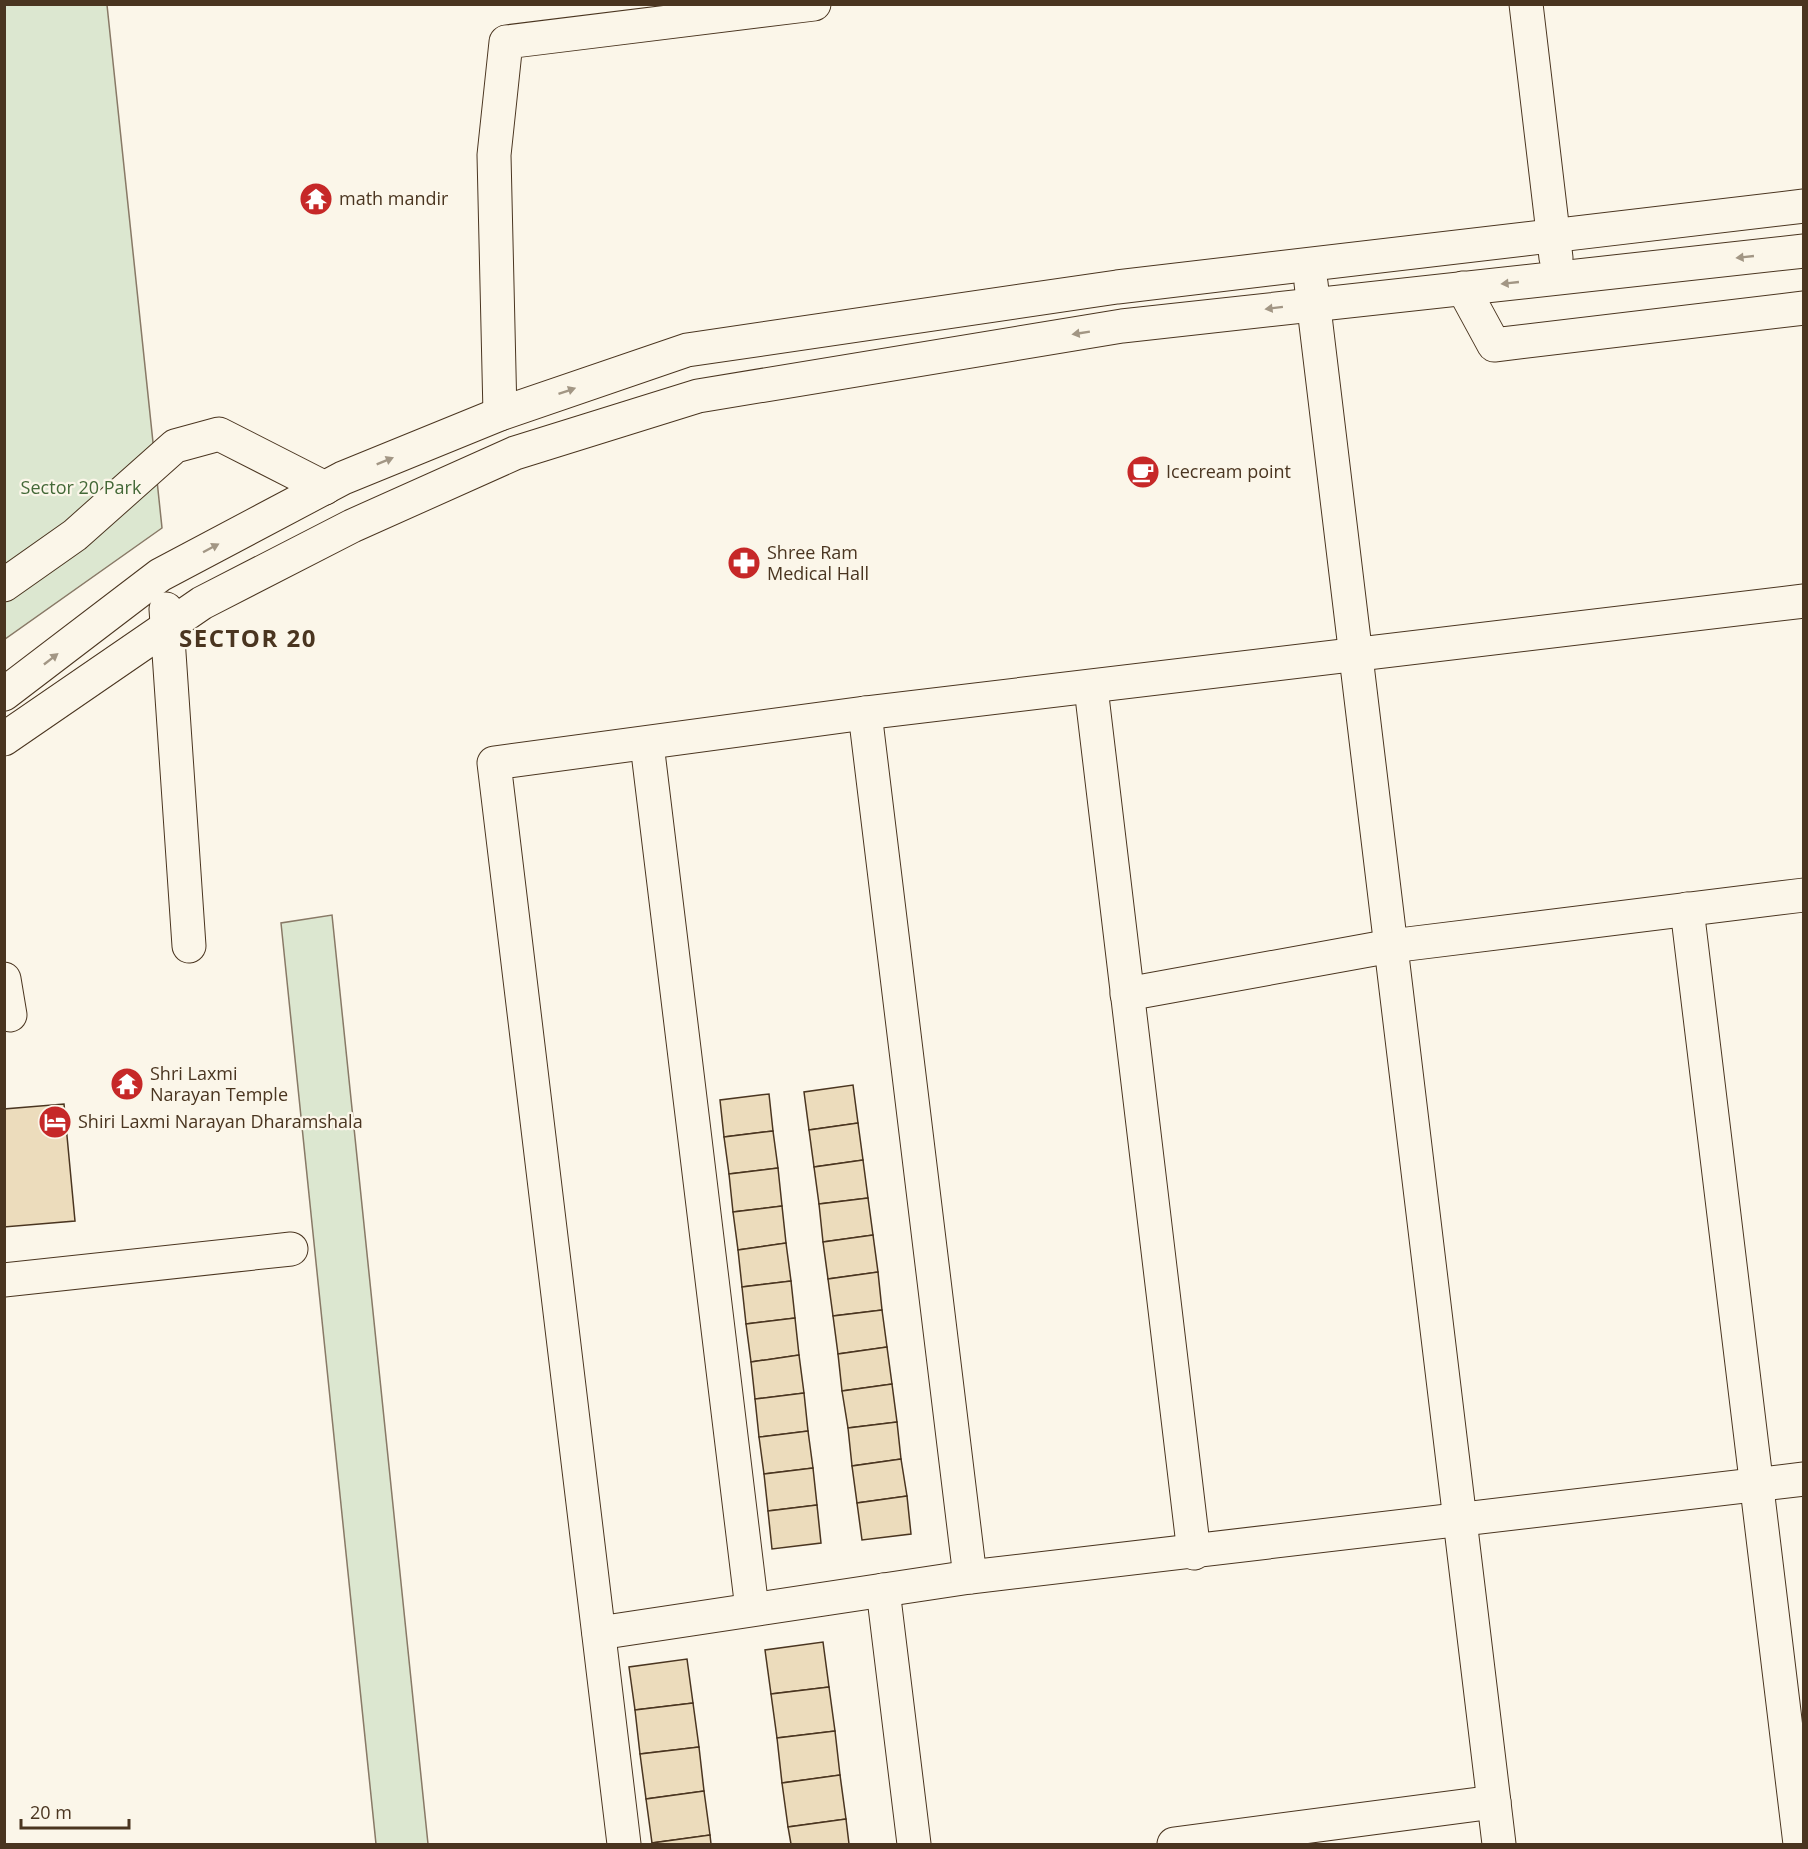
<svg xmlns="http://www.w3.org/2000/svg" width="1808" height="1849" font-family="'Open Sans',sans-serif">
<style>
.green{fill:#dce7d0;stroke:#887966;stroke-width:1.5}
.building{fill:#ecdcbc;stroke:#4a3520;stroke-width:1.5}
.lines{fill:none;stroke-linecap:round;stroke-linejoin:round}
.minor-casing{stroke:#4a3520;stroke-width:35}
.minor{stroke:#fbf6e9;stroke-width:33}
.oneway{fill:#a29684}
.labels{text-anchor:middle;stroke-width:4.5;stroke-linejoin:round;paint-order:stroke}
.poi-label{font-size:18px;fill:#4a3520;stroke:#fbf6e9;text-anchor:start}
.park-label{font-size:18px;fill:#436837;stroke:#fbf6e9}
.district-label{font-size:24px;font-weight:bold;letter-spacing:1.5px;fill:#4a3520;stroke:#fbf6e9}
</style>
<rect width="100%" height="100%" fill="#fbf6e9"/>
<g class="green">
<path d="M5 5H107L162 528 5 639Z"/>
<path d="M332 915 428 1844H376L281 923Z"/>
</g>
<g class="building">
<path d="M853 1085 858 1123 809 1130 804 1092Z"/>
<path d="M769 1094 773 1131 724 1137 720 1100Z"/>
<path d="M64 1104 75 1221 4 1227V1109Z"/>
<path d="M858 1123 863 1160 814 1167 809 1130Z"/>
<path d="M773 1131 778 1168 729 1174 724 1137Z"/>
<path d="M863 1160 868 1198 819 1204 814 1167Z"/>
<path d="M778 1168 782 1206 733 1212 729 1174Z"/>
<path d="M868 1198 873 1235 823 1242 819 1204Z"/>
<path d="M782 1206 786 1243 738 1250 733 1212Z"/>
<path d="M873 1235 878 1272 828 1279 823 1242Z"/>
<path d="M786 1243 791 1281 742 1287 738 1250Z"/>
<path d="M878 1272 882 1310 833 1316 828 1279Z"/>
<path d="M791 1281 795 1318 746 1324 742 1287Z"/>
<path d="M882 1310 887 1347 838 1354 833 1316Z"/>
<path d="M795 1318 799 1355 751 1362 746 1324Z"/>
<path d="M887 1347 892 1384 842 1391 838 1354Z"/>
<path d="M799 1355 804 1393 755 1399 751 1362Z"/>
<path d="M892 1384 897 1422 848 1428 842 1391Z"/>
<path d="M804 1393 808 1431 759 1437 755 1399Z"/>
<path d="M897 1422 901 1459 852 1466 848 1428Z"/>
<path d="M808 1431 813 1468 764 1474 759 1437Z"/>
<path d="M901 1459 907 1496 857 1503 852 1466Z"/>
<path d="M813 1468 817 1505 768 1511 764 1474Z"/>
<path d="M907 1496 911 1534 862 1540 857 1503Z"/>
<path d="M817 1505 821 1543 772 1549 768 1511Z"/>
<path d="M823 1642 829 1687 771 1694 765 1650Z"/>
<path d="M687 1659 693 1703 635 1710 629 1667Z"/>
<path d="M829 1687 835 1731 777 1738 771 1694Z"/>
<path d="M693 1703 699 1747 640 1754 635 1710Z"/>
<path d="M835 1731 840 1775 782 1783 777 1738Z"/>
<path d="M699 1747 704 1791 646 1799 640 1754Z"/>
<path d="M840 1775 846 1819 788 1827 782 1783Z"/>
<path d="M704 1791 710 1835 652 1843 646 1799Z"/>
<path d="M846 1819 849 1844H791L788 1827Z"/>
<path d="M710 1835 711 1844H652V1843Z"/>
</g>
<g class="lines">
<defs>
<g id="minor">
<path d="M1526 4 1556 258"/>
<path d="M1311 283 1499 1844"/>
<path d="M1463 288 1494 345 1804 308"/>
<path d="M500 414 494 155 506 42 814 4"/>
<path d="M4 585 75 535 175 446 219 434 325 488"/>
<path d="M166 609 189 946"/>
<path d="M1091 688 1194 1553"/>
<path d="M4 694 160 575 343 478 500 414 687 350 1117 287 1804 206"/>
<path d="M865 713 970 1577"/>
<path d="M4 739 202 603 352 526 515 453 698 396 1122 326 1804 251"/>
<path d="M647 744 752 1609"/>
<path d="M1687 909 1800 1844"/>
<path d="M4 979 10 1015"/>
<path d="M1127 994 1391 946 1804 895"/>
<path d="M4 1280 291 1249"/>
<path d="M883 1590 914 1844"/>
<path d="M599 1633 970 1577 1804 1479"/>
<path d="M624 1844 494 763 865 713 1804 601"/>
<path d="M1174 1844 1494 1802"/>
</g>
</defs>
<use href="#minor" class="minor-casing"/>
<use href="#minor" class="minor"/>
</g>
<defs><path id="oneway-solid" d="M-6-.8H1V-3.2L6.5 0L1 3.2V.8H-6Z" transform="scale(1.5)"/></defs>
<g class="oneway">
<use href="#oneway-solid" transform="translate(1745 257) rotate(174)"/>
<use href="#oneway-solid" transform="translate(1510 283) rotate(174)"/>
<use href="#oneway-solid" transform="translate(1274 308) rotate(173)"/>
<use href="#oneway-solid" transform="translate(1081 333) rotate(171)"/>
<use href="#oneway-solid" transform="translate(567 391) rotate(-19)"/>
<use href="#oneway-solid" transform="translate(385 461) rotate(-22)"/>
<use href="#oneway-solid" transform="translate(211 548) rotate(-28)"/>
<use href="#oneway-solid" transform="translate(51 659) rotate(-38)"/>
</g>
<defs>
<symbol id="temple-disc" viewBox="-11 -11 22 22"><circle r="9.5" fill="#c62828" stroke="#fbf6e9"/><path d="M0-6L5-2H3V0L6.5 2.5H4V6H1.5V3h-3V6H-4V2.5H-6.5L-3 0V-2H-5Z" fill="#fff"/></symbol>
<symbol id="cafe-disc" viewBox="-11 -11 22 22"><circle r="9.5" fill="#c62828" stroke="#fbf6e9"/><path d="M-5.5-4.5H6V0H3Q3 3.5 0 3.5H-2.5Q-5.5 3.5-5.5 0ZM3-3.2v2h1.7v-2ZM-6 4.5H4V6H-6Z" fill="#fff"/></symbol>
<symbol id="pharmacy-disc" viewBox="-11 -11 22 22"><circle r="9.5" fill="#c62828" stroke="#fbf6e9"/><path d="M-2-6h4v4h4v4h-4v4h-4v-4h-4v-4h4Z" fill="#fff"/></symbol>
<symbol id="hotel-disc" viewBox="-11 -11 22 22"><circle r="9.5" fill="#c62828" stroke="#fbf6e9"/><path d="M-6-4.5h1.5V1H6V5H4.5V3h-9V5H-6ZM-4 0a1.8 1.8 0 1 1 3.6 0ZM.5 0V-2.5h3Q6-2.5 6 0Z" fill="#fff"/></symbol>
</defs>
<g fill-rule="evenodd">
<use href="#temple-disc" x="297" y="180" width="38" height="38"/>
<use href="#cafe-disc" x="1124" y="453" width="38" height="38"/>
<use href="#pharmacy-disc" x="725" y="544" width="38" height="38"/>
<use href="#temple-disc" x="108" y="1065" width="38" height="38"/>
<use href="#hotel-disc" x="36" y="1103" width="38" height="38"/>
</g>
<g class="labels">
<g class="poi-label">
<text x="339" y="205">math mandir</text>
<text x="1166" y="478">Icecream point</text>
<text x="767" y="559">Shree Ram<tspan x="767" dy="21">Medical Hall</tspan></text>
<text x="150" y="1080">Shri Laxmi<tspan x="150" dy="21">Narayan Temple</tspan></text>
<text x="78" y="1128">Shiri Laxmi Narayan Dharamshala</text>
</g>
<g class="park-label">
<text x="81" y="494">Sector 20 Park</text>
</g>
<g class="district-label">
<text x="248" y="647">SECTOR 20</text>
</g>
</g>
<rect width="1808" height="1849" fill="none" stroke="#4a3520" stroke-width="12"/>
<path d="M21 1819v9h108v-9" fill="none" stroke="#4a3520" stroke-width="3"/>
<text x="30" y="1819" font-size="18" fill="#4a3520" stroke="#fbf6e9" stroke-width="4.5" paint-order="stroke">20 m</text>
</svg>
